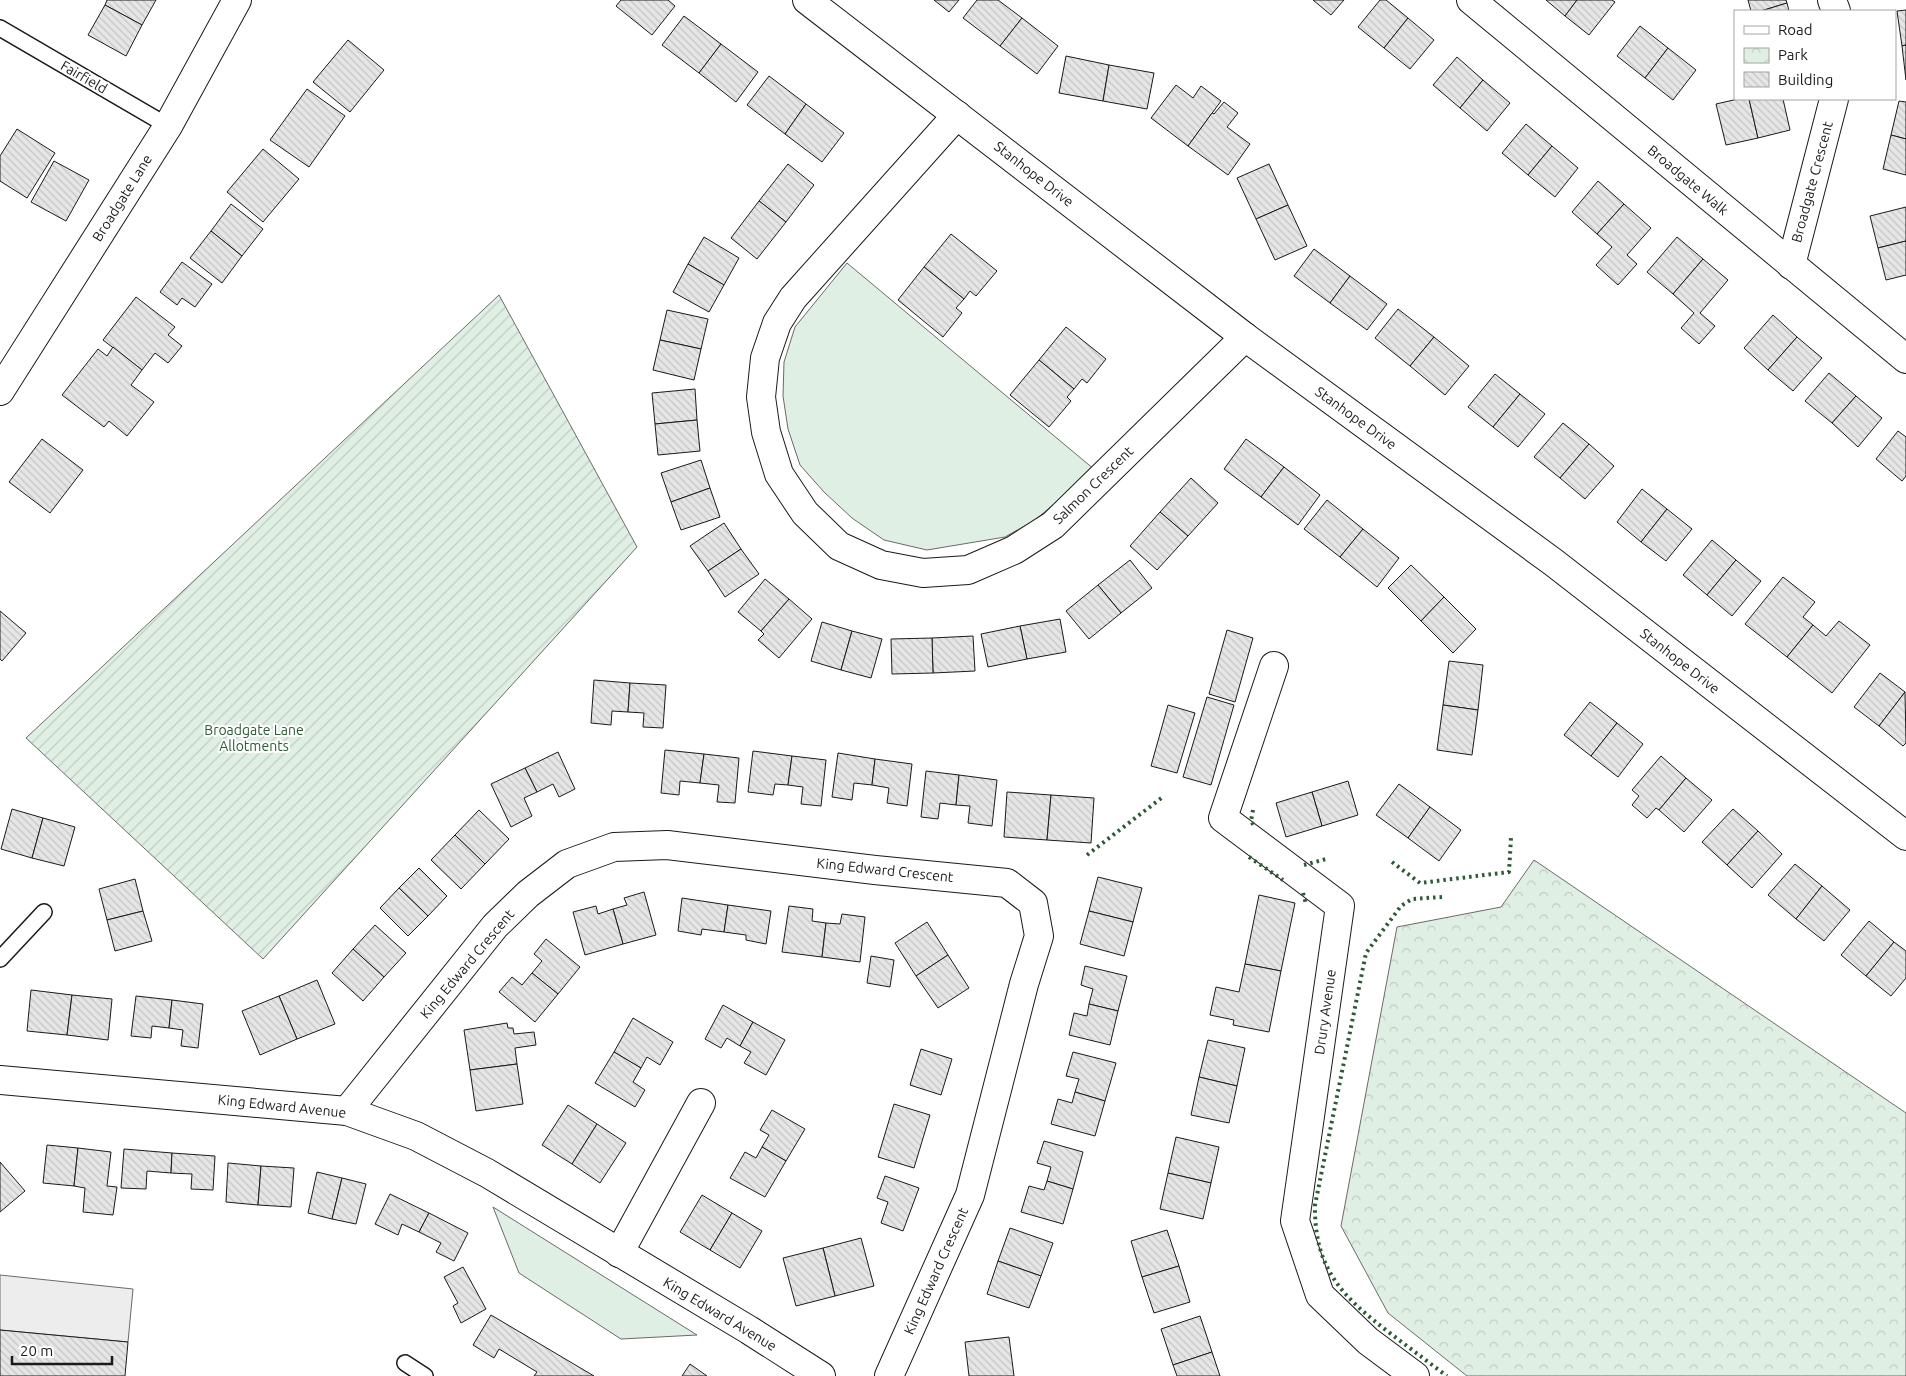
<svg xmlns="http://www.w3.org/2000/svg" width="1906" height="1376" font-family="Ubuntu,sans-serif">
<style>
.grass{fill:#e0efe3;stroke:#6a6a6a}
.park{fill:url(#park-crowns);stroke:#6a6a6a}
.garden{fill:url(#garden-furrows);stroke:#6a6a6a}
.parking{fill:#ededed;stroke:#6a6a6a}
.building{fill:url(#building-back-hatch);stroke:#1a1a1a}
.lines{fill:none;stroke-linecap:round;stroke-linejoin:round}
.lane-casing{stroke:#1a1a1a;stroke-width:18}
.street-casing{stroke:#1a1a1a;stroke-width:30}
.secondary-casing{stroke:#1a1a1a;stroke-width:30}
.lane{stroke:#fff;stroke-width:15}
.street{stroke:#fff;stroke-width:28}
.secondary{stroke:#fff;stroke-width:28}
.hedge{stroke:#2b5a34;stroke-width:4;stroke-dasharray:2.5 4;stroke-linecap:butt}
.labels{text-anchor:middle;stroke-width:4;stroke-linejoin:round;paint-order:stroke}
.street-label{font-size:14px;fill:#1a1a1a;stroke:#fff}
.park-label{font-size:14px;fill:#2b5a34;stroke:#fff}
</style>
<defs>
<pattern id="park-crowns" width="20" height="18" patternUnits="userSpaceOnUse" patternTransform="scale(1.25)"><rect width="20" height="18" fill="#e0efe3"/><path d="M2 6a3 3 0 1 1 6 0M12 15a3 3 0 1 1 6 0" fill="none" stroke="#c0ccc2"/></pattern>
<pattern id="garden-furrows" width="10" height="10" patternUnits="userSpaceOnUse" patternTransform="scale(1.25)"><rect width="10" height="10" fill="#e0efe3"/><path d="M-1 1l2-2M0 10L10 0M9 11l2-2" fill="none" stroke="#c0ccc2"/></pattern>
<pattern id="building-back-hatch" width="6" height="6" patternUnits="userSpaceOnUse" patternTransform="scale(1.25)"><rect width="6" height="6" fill="#e6e6e6"/><path d="M-1 5l2 2M0 0l6 6M5-1l2 2" fill="none" stroke="#c5c5c5"/></pattern>
</defs>
<rect width="100%" height="100%" fill="#fff"/>
<g class="grass">
<path d="M847 263 1095 470 1035 520 1005 537 927 550 884 540 852 518 824 492 800 465 788 429 783 396 784 362 795 327Z"/>
<path d="M493 1207 697 1335 621 1339 519 1273Z"/>
</g>
<path class="park" d="M1534 860 1906 1113V1376H1467L1388 1313 1341 1226 1397 927 1501 907Z"/>
<path class="garden" d="M499 295 637 547 263 959 26 738Z"/>
<path class="parking" d="M0 1275 133 1289 128 1342 0 1330Z"/>
<g class="building">
<path d="M107 0H156L142 25 105 5Z"/>
<path d="M621 0H668L675 6 652 35 616 6Z"/>
<path d="M934 0H959L949 12Z"/>
<path d="M977 0H998L1022 18 1000 46 963 18Z"/>
<path d="M1313 0H1344L1331 15Z"/>
<path d="M1380 0H1386L1408 18 1384 48 1358 27Z"/>
<path d="M1546 0H1577L1565 16Z"/>
<path d="M1577 0H1612L1615 2 1589 35 1565 16Z"/>
<path d="M1748 0H1786L1787 3 1761 11H1751Z"/>
<path d="M1787 3 1789 11H1761Z"/>
<path d="M105 5 142 25 126 56 88 35Z"/>
<path d="M1906 10V45L1902 46 1897 11Z"/>
<path d="M684 16 721 44 699 73 662 45Z"/>
<path d="M1022 18 1058 46 1037 74 1000 46Z"/>
<path d="M1408 18 1434 40 1410 69 1384 48Z"/>
<path d="M1640 26 1668 48 1645 78 1617 56Z"/>
<path d="M348 40 384 70 350 112 313 82Z"/>
<path d="M721 44 758 72 736 102 699 73Z"/>
<path d="M1906 45V80L1902 46Z"/>
<path d="M1668 48 1696 70 1673 100 1645 78Z"/>
<path d="M1066 56 1109 65 1103 101 1059 93Z"/>
<path d="M1457 57 1483 80 1460 108 1433 85Z"/>
<path d="M1109 65 1154 73 1147 109 1103 101Z"/>
<path d="M769 76 806 104 785 134 747 105Z"/>
<path d="M1483 80 1510 103 1487 131 1460 108Z"/>
<path d="M1176 85 1193 98 1201 86 1221 101 1188 146 1151 118Z"/>
<path d="M307 89 345 116 309 167 270 140Z"/>
<path d="M1738 99H1749L1758 138 1726 145 1716 104Z"/>
<path d="M1749 99H1783L1790 130 1758 138Z"/>
<path d="M1899 101 1906 102V139L1891 135Z"/>
<path d="M1224 102 1238 113 1227 127 1250 144 1228 175 1188 146 1212 113 1214 114Z"/>
<path d="M806 104 844 133 822 162 785 134Z"/>
<path d="M1526 124 1552 146 1528 175 1502 153Z"/>
<path d="M17 129 55 153 27 198 0 181V156Z"/>
<path d="M1891 135 1906 139V175L1883 169Z"/>
<path d="M1552 146 1578 168 1555 197 1528 175Z"/>
<path d="M263 149 299 179 263 222 227 192Z"/>
<path d="M54 161 89 180 66 221 31 202Z"/>
<path d="M788 164 814 185 786 222 759 201Z"/>
<path d="M1269 164 1288 205 1256 219 1237 178Z"/>
<path d="M1598 181 1624 204 1597 234 1572 212Z"/>
<path d="M759 201 786 222 757 259 731 238Z"/>
<path d="M231 204 263 229 242 256 211 231Z"/>
<path d="M1624 204 1651 228 1627 255 1637 264 1618 285 1596 265 1612 247 1597 234Z"/>
<path d="M1288 205 1307 246 1275 260 1256 219Z"/>
<path d="M1906 207V241L1878 248 1870 216Z"/>
<path d="M211 231 242 256 222 283 190 258Z"/>
<path d="M951 234 997 271 976 296 970 291 964 299 924 267Z"/>
<path d="M704 237 739 258 724 285 688 264Z"/>
<path d="M1677 237 1703 259 1673 294 1647 272Z"/>
<path d="M1906 241V275L1886 280 1878 248Z"/>
<path d="M1314 249 1350 276 1330 303 1294 276Z"/>
<path d="M1703 259 1728 280 1700 313 1715 326 1699 344 1681 328 1694 313 1673 294Z"/>
<path d="M182 262 212 284 195 307 182 298 177 305 160 292Z"/>
<path d="M688 264 724 285 709 312 673 292Z"/>
<path d="M924 267 964 299 956 308 962 313 943 337 898 300Z"/>
<path d="M1350 276 1387 304 1367 330 1330 303Z"/>
<path d="M136 297 175 327 168 335 182 346 168 363 155 353 142 370 103 340Z"/>
<path d="M1398 309 1434 337 1410 366 1375 338Z"/>
<path d="M667 310 708 319 701 349 660 340Z"/>
<path d="M1773 315 1797 337 1768 370 1744 348Z"/>
<path d="M1066 327 1106 359 1087 383 1082 379 1074 389 1039 360Z"/>
<path d="M1434 337 1469 366 1445 395 1410 366Z"/>
<path d="M1797 337 1822 358 1793 391 1768 370Z"/>
<path d="M660 340 701 349 694 380 653 370Z"/>
<path d="M113 347 142 370 131 385 154 402 127 436 109 421 104 427 62 395 98 349 107 356Z"/>
<path d="M1039 360 1074 389 1067 397 1071 401 1049 427 1010 395Z"/>
<path d="M1829 373 1856 396 1832 423 1805 401Z"/>
<path d="M1495 374 1520 394 1493 427 1468 407Z"/>
<path d="M695 389 697 420 655 424 652 393Z"/>
<path d="M1520 394 1545 414 1518 447 1493 427Z"/>
<path d="M1856 396 1882 418 1858 447 1832 423Z"/>
<path d="M697 420 700 451 658 455 655 424Z"/>
<path d="M1563 423 1589 444 1560 478 1534 457Z"/>
<path d="M1898 431 1906 437V476L1902 481 1876 459Z"/>
<path d="M42 439 83 470 50 513 9 482Z"/>
<path d="M1246 439 1284 467 1261 497 1224 469Z"/>
<path d="M1589 444 1614 466 1585 499 1560 478Z"/>
<path d="M701 460 710 488 671 502 661 473Z"/>
<path d="M1284 467 1320 495 1298 525 1261 497Z"/>
<path d="M1191 478 1218 503 1188 536 1160 512Z"/>
<path d="M710 488 720 517 681 530 671 502Z"/>
<path d="M1642 489 1667 509 1641 542 1617 522Z"/>
<path d="M1327 500 1363 529 1340 557 1304 529Z"/>
<path d="M1667 509 1692 529 1666 561 1641 542Z"/>
<path d="M1160 512 1188 536 1157 570 1130 546Z"/>
<path d="M724 523 741 549 708 571 690 546Z"/>
<path d="M1363 529 1399 558 1377 587 1340 557Z"/>
<path d="M1712 540 1736 560 1707 595 1683 575Z"/>
<path d="M741 549 759 574 725 597 708 571Z"/>
<path d="M1130 560 1152 588 1121 613 1098 585Z"/>
<path d="M1736 560 1761 581 1732 616 1707 595Z"/>
<path d="M1411 565 1444 597 1421 621 1388 588Z"/>
<path d="M1783 577 1815 602 1803 617 1813 625 1787 657 1745 624Z"/>
<path d="M765 579 789 599 761 631 738 612Z"/>
<path d="M1098 585 1121 613 1089 639 1066 611Z"/>
<path d="M1444 597 1476 629 1453 653 1421 621Z"/>
<path d="M789 599 812 619 779 658 758 640 764 634 761 631Z"/>
<path d="M0 611 26 633 2 661 0 659Z"/>
<path d="M1060 619 1066 652 1027 659 1020 626Z"/>
<path d="M1839 621 1870 645 1832 693 1787 657 1813 625 1826 636Z"/>
<path d="M822 622 852 631 841 670 811 661Z"/>
<path d="M1020 626 1027 659 988 667 981 634Z"/>
<path d="M1227 630 1253 638 1235 702 1209 694Z"/>
<path d="M852 631 882 639 871 678 841 670Z"/>
<path d="M973 636 975 671 933 673 932 638Z"/>
<path d="M932 638 933 673 892 674 891 639Z"/>
<path d="M1449 661 1483 665 1478 710 1443 705Z"/>
<path d="M1880 673 1905 692 1879 726 1854 707Z"/>
<path d="M594 680 630 683 628 712 612 711 611 725 591 723Z"/>
<path d="M630 683 666 685 663 728 643 727 644 713 628 712Z"/>
<path d="M1905 692 1906 743 1903 746 1879 726Z"/>
<path d="M1207 697 1234 705 1211 785 1183 777Z"/>
<path d="M1590 702 1617 723 1591 756 1564 735Z"/>
<path d="M1168 705 1195 713 1177 773 1151 766Z"/>
<path d="M1443 705 1478 710 1472 755 1437 750Z"/>
<path d="M1617 723 1643 744 1618 777 1591 756Z"/>
<path d="M665 750 704 754 700 783 680 781 679 795 661 793Z"/>
<path d="M753 751 792 756 788 785 775 784 773 795 748 792Z"/>
<path d="M558 752 575 789 559 797 553 784 537 792 525 768Z"/>
<path d="M838 753 875 759 872 785 854 783 852 800 832 797Z"/>
<path d="M704 754 739 758 735 803 717 802 719 785 700 783Z"/>
<path d="M792 756 826 760 821 806 801 804 803 787 788 785Z"/>
<path d="M1661 756 1686 778 1659 810 1656 808 1647 818 1632 805 1639 796 1632 790Z"/>
<path d="M875 759 912 764 907 806 887 803 889 788 872 785Z"/>
<path d="M525 768 537 792 524 798 532 816 511 827 491 784Z"/>
<path d="M926 771 959 775 956 805 940 803 938 819 921 817Z"/>
<path d="M959 775 997 780 992 826 968 823 970 806 956 805Z"/>
<path d="M1686 778 1712 800 1684 832 1659 810Z"/>
<path d="M1348 781 1358 815 1322 826 1312 792Z"/>
<path d="M1399 784 1430 807 1408 838 1376 815Z"/>
<path d="M1007 792 1051 795 1047 840 1004 837Z"/>
<path d="M1312 792 1322 826 1286 837 1276 803Z"/>
<path d="M1051 795 1094 798 1091 843 1047 840Z"/>
<path d="M1430 807 1461 830 1439 861 1408 838Z"/>
<path d="M12 809 43 818 32 858 1 849Z"/>
<path d="M1733 809 1758 831 1727 865 1702 842Z"/>
<path d="M479 810 509 839 485 864 455 835Z"/>
<path d="M43 818 75 827 64 866 32 858Z"/>
<path d="M1758 831 1782 854 1752 888 1727 865Z"/>
<path d="M455 835 485 864 461 889 431 860Z"/>
<path d="M1795 864 1822 886 1796 919 1768 895Z"/>
<path d="M419 868 447 896 428 916 399 888Z"/>
<path d="M1098 877 1142 888 1133 922 1089 911Z"/>
<path d="M135 879 143 911 107 920 99 889Z"/>
<path d="M1822 886 1850 910 1824 941 1796 919Z"/>
<path d="M399 888 428 916 408 936 380 908Z"/>
<path d="M644 892 656 935 623 944 613 909 627 905 624 898Z"/>
<path d="M1259 895 1295 903 1281 971 1245 964Z"/>
<path d="M682 898 728 905 724 932 702 929 701 935 678 931Z"/>
<path d="M728 905 771 911 766 944 746 940V935L724 932Z"/>
<path d="M596 906 598 914 613 909 623 944 585 955 573 912Z"/>
<path d="M789 906 813 909 812 921 826 923 822 957 782 952Z"/>
<path d="M143 911 152 941 115 951 107 920Z"/>
<path d="M1089 911 1133 922 1124 956 1080 944Z"/>
<path d="M842 914 865 917 860 962 822 957 826 923 840 924Z"/>
<path d="M1869 921 1894 942 1866 976 1841 955Z"/>
<path d="M927 922 948 955 916 976 895 943Z"/>
<path d="M375 925 406 953 384 977 353 949Z"/>
<path d="M546 939 580 967 558 994 532 973 542 961 534 954Z"/>
<path d="M1894 942 1906 951V978L1891 996 1866 976Z"/>
<path d="M353 949 384 977 363 1001 332 973Z"/>
<path d="M948 955 969 988 938 1008 916 976Z"/>
<path d="M871 956 894 960 890 987 867 983Z"/>
<path d="M1245 964 1281 971 1269 1032 1233 1025 1234 1020 1210 1015 1216 987 1239 992Z"/>
<path d="M1085 966 1127 976 1118 1011 1089 1004 1093 989 1081 985Z"/>
<path d="M532 973 558 994 535 1022 499 992 512 977 522 985Z"/>
<path d="M317 980 335 1024 297 1039 279 996Z"/>
<path d="M31 990 72 995 67 1035 27 1031Z"/>
<path d="M72 995 112 999 108 1040 67 1035Z"/>
<path d="M136 996 172 1000 169 1028 152 1026 151 1038 131 1036Z"/>
<path d="M279 996 297 1039 260 1055 242 1011Z"/>
<path d="M172 1000 203 1004 198 1048 181 1046 183 1030 169 1028Z"/>
<path d="M1089 1004 1118 1011 1110 1045 1069 1035 1074 1013 1087 1016Z"/>
<path d="M723 1005 753 1022 740 1046 727 1038 721 1048 705 1039Z"/>
<path d="M633 1018 673 1042 660 1065 647 1057 641 1068 614 1052Z"/>
<path d="M753 1022 785 1040 766 1075 744 1063 751 1052 740 1046Z"/>
<path d="M507 1023 508 1028H513L514 1034 534 1032 536 1045 515 1048 517 1064 470 1070 464 1030Z"/>
<path d="M1208 1040 1245 1048 1237 1086 1199 1077Z"/>
<path d="M921 1049 952 1059 941 1095 910 1085Z"/>
<path d="M614 1052 641 1068 633 1082 645 1090 635 1107 595 1083Z"/>
<path d="M1073 1052 1116 1063 1105 1101 1075 1092 1079 1079 1066 1076Z"/>
<path d="M517 1064 523 1104 476 1111 470 1070Z"/>
<path d="M1199 1077 1237 1086 1229 1123 1191 1115Z"/>
<path d="M1075 1092 1105 1101 1095 1136 1051 1124 1058 1099 1072 1103Z"/>
<path d="M894 1104 930 1115 914 1168 878 1157Z"/>
<path d="M568 1105 597 1124 572 1164 542 1145Z"/>
<path d="M772 1110 805 1129 786 1161 762 1147 769 1135 760 1130Z"/>
<path d="M597 1124 626 1143 600 1183 572 1164Z"/>
<path d="M1176 1137 1219 1147 1211 1183 1168 1173Z"/>
<path d="M1044 1141 1083 1152 1073 1189 1047 1181 1051 1167 1037 1163Z"/>
<path d="M47 1145 78 1148 74 1186 43 1183Z"/>
<path d="M762 1147 786 1161 765 1197 730 1178 745 1152 756 1158Z"/>
<path d="M78 1148 111 1152 107 1186 117 1187 113 1215 83 1212 85 1188 74 1186Z"/>
<path d="M124 1149 172 1153 171 1173 147 1171 146 1189 121 1188Z"/>
<path d="M172 1153 215 1156 213 1190 191 1189 192 1174 171 1173Z"/>
<path d="M0 1162 25 1191 0 1212Z"/>
<path d="M228 1163 261 1166 258 1205 226 1202Z"/>
<path d="M261 1166 294 1168 291 1207 258 1205Z"/>
<path d="M317 1172 342 1178 332 1219 308 1213Z"/>
<path d="M1168 1173 1211 1183 1203 1219 1160 1209Z"/>
<path d="M885 1176 919 1188 903 1231 881 1223 888 1202 877 1198Z"/>
<path d="M342 1178 366 1184 356 1224 332 1219Z"/>
<path d="M1047 1181 1073 1189 1063 1224 1021 1212 1029 1186 1044 1190Z"/>
<path d="M390 1194 429 1213 419 1232 402 1224 398 1235 375 1224Z"/>
<path d="M702 1195 732 1213 710 1250 680 1232Z"/>
<path d="M429 1213 468 1233 454 1261 436 1252 441 1243 419 1232Z"/>
<path d="M732 1213 762 1231 740 1268 710 1250Z"/>
<path d="M1010 1228 1053 1243 1041 1276 998 1261Z"/>
<path d="M1167 1230 1179 1266 1142 1277 1131 1241Z"/>
<path d="M861 1238 874 1286 835 1296 823 1248Z"/>
<path d="M823 1248 835 1296 796 1306 783 1258Z"/>
<path d="M998 1261 1041 1276 1029 1308 987 1294Z"/>
<path d="M1179 1266 1190 1302 1154 1313 1142 1277Z"/>
<path d="M463 1267 486 1309 461 1323 453 1306 458 1303 444 1277Z"/>
<path d="M491 1315 594 1376H534L537 1372 499 1349 494 1358 473 1345Z"/>
<path d="M1200 1316 1212 1352 1173 1365 1161 1329Z"/>
<path d="M0 1330 128 1342 125 1376H0Z"/>
<path d="M1009 1337 1014 1376H969L965 1342Z"/>
<path d="M1212 1352 1220 1376H1177L1173 1365Z"/>
<path d="M690 1364 707 1376H682Z"/>
</g>
<g class="lines">
<defs>
<g id="lane">
<path d="M0 28 168 126"/>
<path d="M0 959 44 912"/>
<path d="M405 1363 425 1376"/>
</g>
<g id="street">
<path d="M807 0 1245 337 1553 562 1906 836"/>
<path d="M1471 0 1906 359"/>
<path d="M1832 0 1836 11"/>
<path d="M957 115 793 298 777 323 765 358 761 397 766 432 779 474 805 513 839 546 881 565 923 573 968 570 1014 550 1053 525 1245 337"/>
<path d="M1791 265 1834 99"/>
<path d="M1274 666 1223 818 1340 906 1295 1221 1320 1295 1368 1341 1415 1376"/>
<path d="M0 1080 347 1111 416 1136 487 1173 749 1330 821 1376"/>
<path d="M347 1111 495 926 528 894 567 864 614 847 667 845 875 870 1007 883 1033 903 1039 936 1024 984 970 1195 889 1376"/>
<path d="M619 1253 701 1103"/>
</g>
<path id="secondary" d="M0 391 168 126 237 0"/>
</defs>
<use href="#lane" class="lane-casing"/>
<use href="#street" class="street-casing"/>
<use href="#secondary" class="secondary-casing"/>
<use href="#lane" class="lane"/>
<use href="#street" class="street"/>
<use href="#secondary" class="secondary"/>
<g class="hedge">
<path d="M1253 810 1251 821 1254 826"/>
<path d="M1087 855 1164 796"/>
<path d="M1249 857 1283 880"/>
<path d="M1392 862 1420 883 1509 872 1511 838"/>
<path d="M1304 865 1326 859"/>
<path d="M1303 893 1306 904"/>
<path d="M1442 897 1412 899 1401 906 1366 953 1315 1205C1314 1270 1343 1297 1391 1334 1410 1348 1428 1362 1447 1376"/>
</g>
</g>
<g class="labels">
<g class="street-label">
<text transform="translate(84 77) rotate(30)" y="5">Fairfield</text>
<text transform="translate(1034 174) rotate(38)" y="5">Stanhope Drive</text>
<text transform="translate(1688 180) rotate(40)" y="5">Broadgate Walk</text>
<text transform="translate(1812 182) rotate(-75)" y="5">Broadgate Crescent</text>
<text transform="translate(122 198) rotate(-58)" y="5">Broadgate Lane</text>
<text transform="translate(1356 418) rotate(36)" y="5">Stanhope Drive</text>
<text transform="translate(1093 485) rotate(-44)" y="5">Salmon Crescent</text>
<text transform="translate(1680 661) rotate(38)" y="5">Stanhope Drive</text>
<text transform="translate(885 870) rotate(6)" y="5">King Edward Crescent</text>
<text transform="translate(467 964) rotate(-50)" y="5">King Edward Crescent</text>
<text transform="translate(1325 1012) rotate(-82)" y="5">Drury Avenue</text>
<text transform="translate(282 1106) rotate(6)" y="5">King Edward Avenue</text>
<text transform="translate(936 1271) rotate(-66)" y="5">King Edward Crescent</text>
<text transform="translate(720 1314) rotate(31)" y="5">King Edward Avenue</text>
</g>
<g class="park-label">
<text x="254" y="735">Broadgate Lane<tspan x="254" dy="16">Allotments</tspan></text>
</g>
</g>
<rect x="1734" y="10" width="162" height="90" fill="#ffffff" stroke="#a3a3a3"/>
<rect x="1744" y="26" width="25" height="8" fill="#ffffff" stroke="#a3a3a3"/>
<text x="1778" y="35" font-size="15" fill="#1a1a1a">Road</text>
<rect x="1744" y="48" width="25" height="15" fill="url(#park-crowns)" stroke="#a3a3a3"/>
<text x="1778" y="60" font-size="15" fill="#1a1a1a">Park</text>
<rect x="1744" y="72" width="25" height="15" fill="url(#building-back-hatch)" stroke="#a3a3a3"/>
<text x="1778" y="85" font-size="15" fill="#1a1a1a">Building</text>
<path d="M12 1356v8h100v-8" fill="none" stroke="#1a1a1a" stroke-width="2.5"/>
<text x="20" y="1356" font-size="15" fill="#1a1a1a" stroke="#ffffff" stroke-width="4" paint-order="stroke">20 m</text>
</svg>
